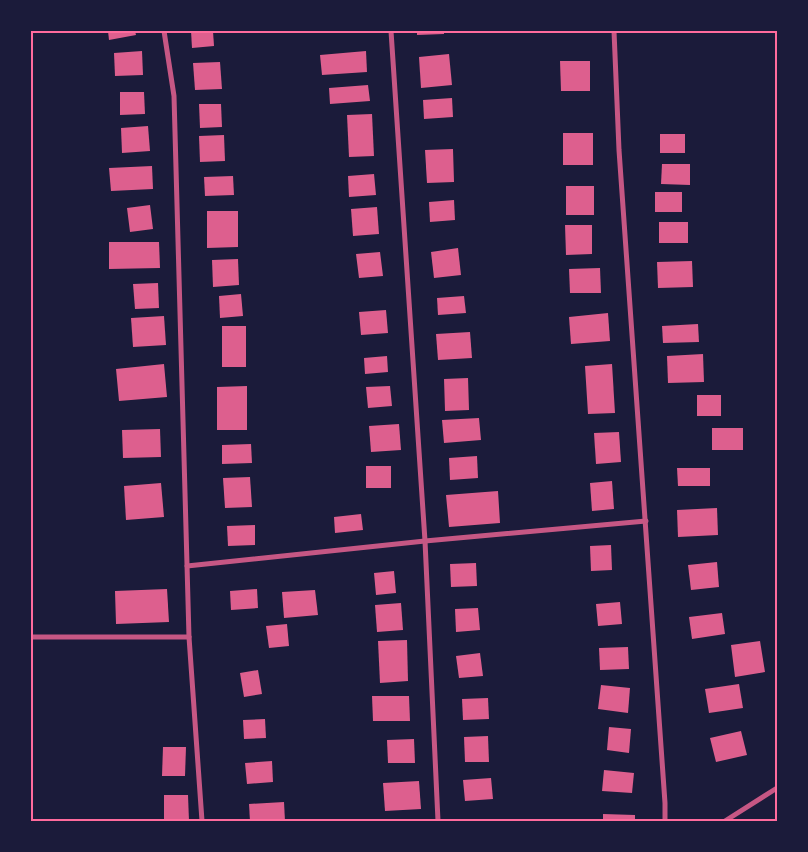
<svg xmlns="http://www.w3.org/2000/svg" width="808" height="852" font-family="Overpass,sans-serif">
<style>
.building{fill:#dd5f8e}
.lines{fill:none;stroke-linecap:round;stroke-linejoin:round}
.minor{stroke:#c65784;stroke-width:5}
.neatline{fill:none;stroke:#ff6b9d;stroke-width:2}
</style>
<rect width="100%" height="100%" fill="#1b1b3a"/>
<g class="building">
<path d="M108 31H135L136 35 109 40Z"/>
<path d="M191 31H213L214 46 192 48Z"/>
<path d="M417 31H444V34L417 35Z"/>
<path d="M142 51 143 75 115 76 114 53Z"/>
<path d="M366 51 367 72 322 75 320 55Z"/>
<path d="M449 54 452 85 421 88 419 57Z"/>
<path d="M560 61H590V91H561Z"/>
<path d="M220 62 222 89 195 90 193 63Z"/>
<path d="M368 85 370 101 330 104 329 88Z"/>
<path d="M120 92H144L145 114 120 115Z"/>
<path d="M452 98 453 117 424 119 423 100Z"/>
<path d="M199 104H221L222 127 200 128Z"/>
<path d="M372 114 374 156 349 157 347 115Z"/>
<path d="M148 126 150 151 122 153 121 128Z"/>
<rect x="563" y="133" width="30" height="32"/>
<rect x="660" y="134" width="25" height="19"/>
<path d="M224 135 225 161 200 162 199 136Z"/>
<path d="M453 149 454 182 427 183 425 150Z"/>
<path d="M662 164H690V185L661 184Z"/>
<path d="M152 166 153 189 111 191 109 168Z"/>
<path d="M374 174 376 195 349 197 348 176Z"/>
<path d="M233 176 234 195 205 196 204 177Z"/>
<rect x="566" y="186" width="28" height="29"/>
<rect x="655" y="192" width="27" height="20"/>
<path d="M454 200 455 220 430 222 429 202Z"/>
<path d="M150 205 153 229 130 232 127 208Z"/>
<path d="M377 207 379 234 353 236 351 209Z"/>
<path d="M207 211H238V247L207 248Z"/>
<rect x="659" y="222" width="29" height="21"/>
<path d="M565 225H592V254L566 255Z"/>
<path d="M109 242H159L160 268 109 269Z"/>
<path d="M458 248 461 275 434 278 431 252Z"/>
<path d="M380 252 383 276 359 278 356 254Z"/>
<path d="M238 259 239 285 213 287 212 260Z"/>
<path d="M692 261 693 287 658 288 657 262Z"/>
<path d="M600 268 601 293H570L569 269Z"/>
<path d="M158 283 159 308 135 309 133 284Z"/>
<path d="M241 294 243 316 220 318 219 296Z"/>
<path d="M464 296 466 313 438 315 437 298Z"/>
<path d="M386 310 388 333 361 335 359 312Z"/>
<path d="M608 313 610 341 571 344 569 317Z"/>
<path d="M164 316 166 345 133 347 131 318Z"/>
<path d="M698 324 699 342 663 343 662 326Z"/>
<rect x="222" y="326" width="24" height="41"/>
<path d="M470 332 472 358 438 360 436 334Z"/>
<path d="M703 354 704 382 668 383 667 356Z"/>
<path d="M387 356 388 372 365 374 364 358Z"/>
<path d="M164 364 167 397 119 401 116 369Z"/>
<path d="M612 364 615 413 588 414 585 366Z"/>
<path d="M468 378 469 410 445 411 444 379Z"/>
<path d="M247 386V430H217V387Z"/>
<path d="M390 386 392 406 368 408 366 387Z"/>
<rect x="697" y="395" width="24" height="21"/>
<path d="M479 418 481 440 444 443 442 420Z"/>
<path d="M399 424 401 450 371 452 369 426Z"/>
<rect x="712" y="428" width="31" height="22"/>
<path d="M160 429 161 457 123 458 122 430Z"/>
<path d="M619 432 621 462 596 464 594 433Z"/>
<path d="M251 444 252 463 222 464V445Z"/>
<path d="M477 456 478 478 450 480 449 458Z"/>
<rect x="366" y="466" width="25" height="22"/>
<path d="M677 468H710V486H678Z"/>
<path d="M250 477 252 507 225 508 223 478Z"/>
<path d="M612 481 614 509 592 511 590 483Z"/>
<path d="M161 483 164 517 126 520 124 486Z"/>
<path d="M498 491 500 523 449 527 446 495Z"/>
<path d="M717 508 718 535 678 537 677 510Z"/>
<path d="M361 514 363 530 335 533 334 517Z"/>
<path d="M255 525V545L228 546 227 526Z"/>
<path d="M611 545 612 570 591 571 590 546Z"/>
<path d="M717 562 719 587 691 590 688 565Z"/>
<path d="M476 563 477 586 451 587 450 564Z"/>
<path d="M394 571 396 593 376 595 374 573Z"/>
<path d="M167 589 169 622 116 624 115 591Z"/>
<path d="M257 589 258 608 231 610 230 591Z"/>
<path d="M315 590 318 615 284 618 282 592Z"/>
<path d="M620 602 622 624 598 626 596 604Z"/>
<path d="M401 603 403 630 377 632 375 605Z"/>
<path d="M478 608 480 630 456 632 455 609Z"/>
<path d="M722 613 725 634 692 639 689 617Z"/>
<path d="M287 624 289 646 269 648 266 626Z"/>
<path d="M407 640 408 681 380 683 378 641Z"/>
<path d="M760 641 765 672 735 677 731 645Z"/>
<path d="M628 647 629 669 600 670 599 648Z"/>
<path d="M480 653 483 676 459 678 456 656Z"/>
<path d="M258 670 262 694 244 697 240 673Z"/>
<path d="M739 684 743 708 709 713 705 689Z"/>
<path d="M601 685 630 688 628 713 598 709Z"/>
<path d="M372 696H409L410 721H373Z"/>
<path d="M488 698 489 719 463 720 462 699Z"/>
<path d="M265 719 266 738 244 739 243 720Z"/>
<path d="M609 727 631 729 629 753 607 750Z"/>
<path d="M741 731 747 755 716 762 710 738Z"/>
<path d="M488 736 489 762H465L464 737Z"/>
<path d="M414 739 415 763H388L387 740Z"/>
<path d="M163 747H186L185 776H162Z"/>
<path d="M272 761 273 782 247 784 245 763Z"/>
<path d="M604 770 634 773 632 793 602 791Z"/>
<path d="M491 778 493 799 465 801 463 780Z"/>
<path d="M419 781 421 809 385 811 383 783Z"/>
<path d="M164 795H188L189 821H164Z"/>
<path d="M284 802 285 821H250L249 804Z"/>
<path d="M603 814 635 815V821H603Z"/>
</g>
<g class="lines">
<g class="minor">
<path d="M164 31 174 96 189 637 202 821"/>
<path d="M391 31 425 541 438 821"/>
<path d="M614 31 619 150 665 803V821"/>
<path d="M187 566 425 541 646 521"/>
<path d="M31 637H189"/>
<path d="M725 821 777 788"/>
</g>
</g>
<rect width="808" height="852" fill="none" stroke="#1b1b3a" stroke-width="65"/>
<rect x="32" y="32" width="744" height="788" class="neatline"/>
</svg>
